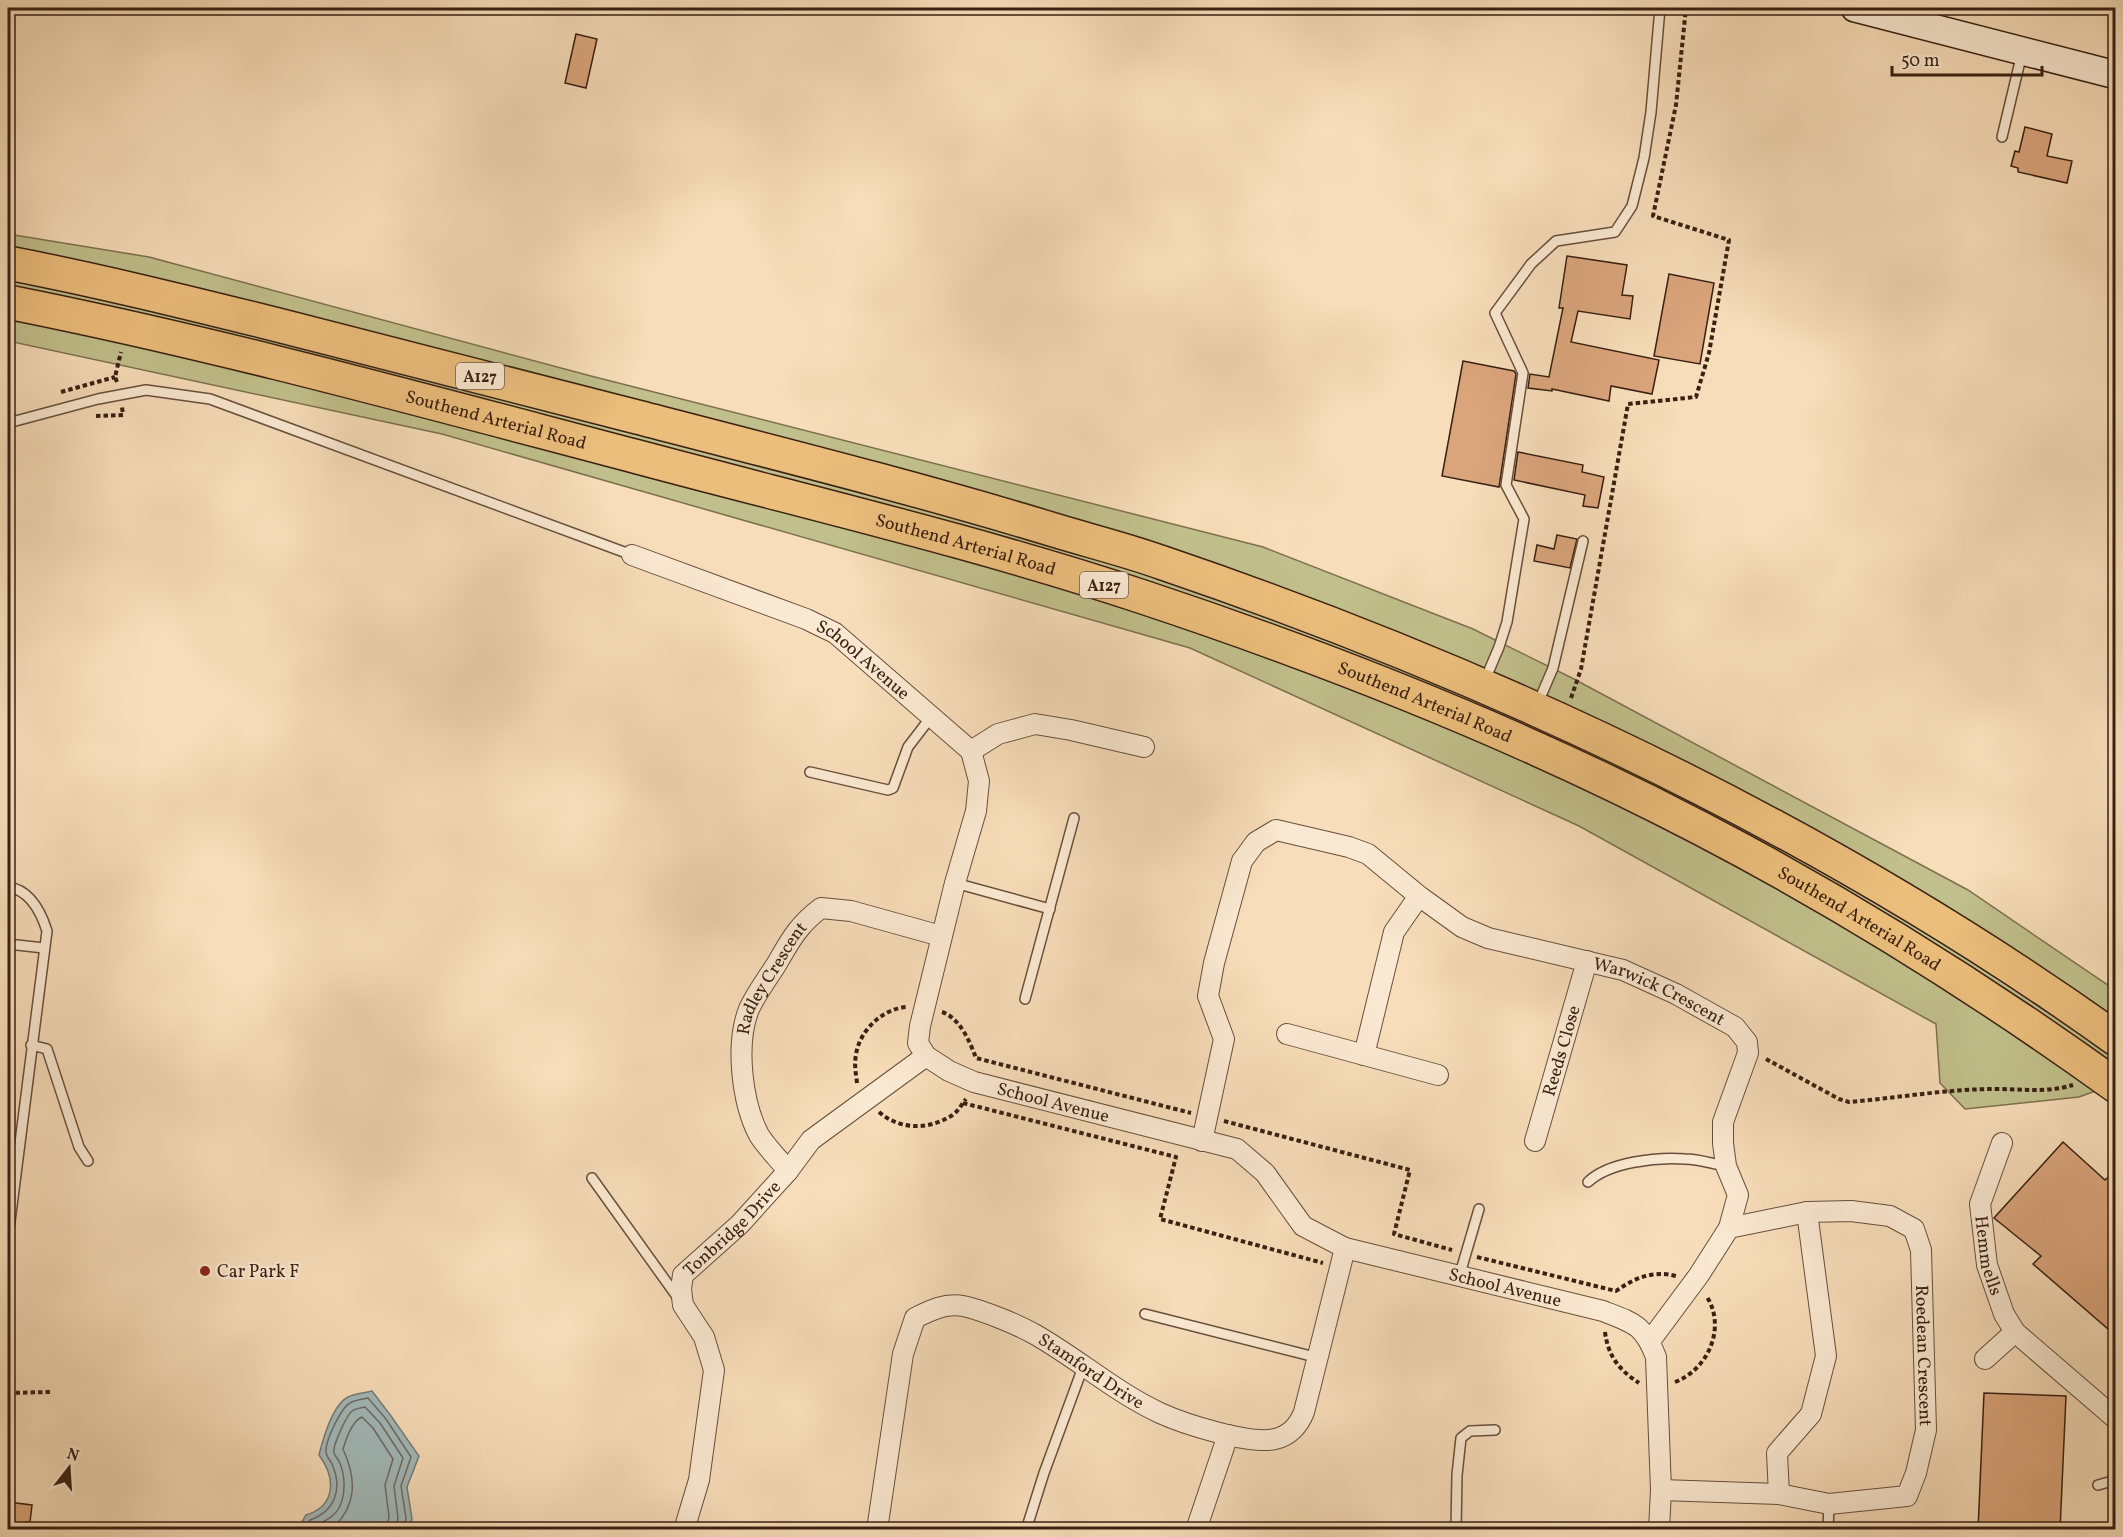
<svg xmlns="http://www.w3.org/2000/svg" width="2123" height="1537" font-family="Vollkorn,serif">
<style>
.green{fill:#c1c08c;stroke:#7d704f;stroke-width:1.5}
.water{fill:#a2b9ba;stroke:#787c77;stroke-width:1.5}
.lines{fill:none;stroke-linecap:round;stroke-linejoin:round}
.shore{stroke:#6e6c66;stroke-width:1.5}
.building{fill:#dba57c;stroke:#392012;stroke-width:1.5}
.lane-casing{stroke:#684f3c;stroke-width:12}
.street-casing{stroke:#684f3c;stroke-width:22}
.secondary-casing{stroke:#392012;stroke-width:30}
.highway-casing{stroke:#392012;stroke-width:36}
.path{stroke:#392012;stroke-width:4;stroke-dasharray:4.5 3;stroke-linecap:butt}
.lane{stroke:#fae9d2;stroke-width:9}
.street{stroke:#fae9d2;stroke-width:20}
.secondary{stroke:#fae9d2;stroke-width:27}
.highway{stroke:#ecbe7c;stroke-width:33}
.poi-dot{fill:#8f2418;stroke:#fae9d2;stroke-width:2}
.labels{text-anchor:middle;stroke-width:4.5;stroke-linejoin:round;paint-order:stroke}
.shield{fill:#fae9d2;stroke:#735c4c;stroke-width:1.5}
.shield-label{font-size:16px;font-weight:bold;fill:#392012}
.street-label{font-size:18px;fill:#392012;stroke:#fae9d2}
.poi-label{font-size:18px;fill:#392012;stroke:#fae9d2;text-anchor:start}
</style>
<rect width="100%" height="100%" fill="#f7ddb9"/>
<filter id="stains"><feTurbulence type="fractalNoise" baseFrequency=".00333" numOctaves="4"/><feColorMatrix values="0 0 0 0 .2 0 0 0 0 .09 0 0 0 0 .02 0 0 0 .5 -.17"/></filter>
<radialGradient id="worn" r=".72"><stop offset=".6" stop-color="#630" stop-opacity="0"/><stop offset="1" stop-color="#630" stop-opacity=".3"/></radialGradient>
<path class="green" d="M8 234 149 257 587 375 1263 547 1473 629 1572 678 1968 890 2115 990V1084L2079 1097 1965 1109 1940 1083 1936 1024 1579 826 1190 648 442 434 8 341Z"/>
<path class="water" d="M372 1391 391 1416 419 1456 407 1487 412 1519 409 1529H298L306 1515C336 1506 336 1478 319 1455 323 1439 332 1405 348 1397 355 1393 365 1393 372 1391Z"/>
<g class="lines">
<g class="shore">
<path d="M304 1530 310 1520C335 1511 343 1489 332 1464 330 1460 326 1456 326 1452 325 1441 341 1408 350 1403 355 1400 363 1399 368 1398L386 1419 411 1457 401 1486 406 1518 404 1530"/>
<path d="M313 1530C319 1521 334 1520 340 1506 346 1492 345 1474 339 1461 337 1458 335 1456 334 1453 332 1446 347 1415 352 1411 356 1408 361 1408 365 1407L380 1423 403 1458 394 1486 398 1518 396 1530"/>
<path d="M331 1530C357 1506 357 1480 343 1449 346 1439 352 1421 362 1417L373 1428 393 1459 385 1485 389 1517 387 1530"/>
</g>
</g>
<g class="building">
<path d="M576 34 597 39 586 88 565 83Z"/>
<path d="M2025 127 2052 134 2047 156 2072 161 2067 183 2018 172V168L2011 166 2015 151 2019 152Z"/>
<path d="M1567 256 1627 265 1622 295 1633 296 1630 319 1578 311 1571 342 1659 360 1652 394 1611 386 1609 401 1552 389V391L1528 388 1530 374 1549 377 1563 308H1559Z"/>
<path d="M1669 274 1714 283 1700 364 1654 356Z"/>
<path d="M1463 361 1514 371 1516 374 1499 487 1442 476Z"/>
<path d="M1518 452 1583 465 1582 472 1604 477 1598 508 1583 506 1585 495 1514 480Z"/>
<path d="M1557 535 1577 539 1570 568 1534 561 1537 545 1554 549Z"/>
<path d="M2063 1142 2105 1180 2115 1171V1335L2033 1264 2041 1256 1994 1218Z"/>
<path d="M1984 1393 2066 1396 2060 1530H1978Z"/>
<path d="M8 1502 32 1505 30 1522H26L25 1530H8Z"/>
</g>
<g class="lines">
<defs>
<g id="lane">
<path d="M2002 137 2022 53"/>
<path d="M8 423 98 399 146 390 210 399 632 555"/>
<path d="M1485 680 1499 647 1507 622 1524 519 1506 485 1523 373 1495 313 1531 264 1556 241 1615 232 1632 206 1644 158 1651 112 1660 8"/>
<path d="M1538 703 1553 668 1583 541"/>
<path d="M810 772 888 790 893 788 908 747 931 717"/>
<path d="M955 883 1050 909"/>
<path d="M8 887C30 890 41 912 47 931L8 1237"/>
<path d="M8 944 44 948"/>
<path d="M1025 999 1074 818"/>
<path d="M31 1045 47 1049 79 1147 88 1161"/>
<path d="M592 1178 678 1298"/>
<path d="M1588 1182C1609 1162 1656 1157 1685 1159 1699 1159 1713 1164 1726 1166"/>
<path d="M1459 1277 1479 1209"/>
<path d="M1145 1314 1319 1358"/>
<path d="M2098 1485 2116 1480"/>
<path d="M1026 1530 1044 1473 1083 1367"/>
<path d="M1456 1530 1457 1475 1461 1438 1470 1431 1495 1430"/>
<path d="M1828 1530 1829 1504"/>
</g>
<g id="street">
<path id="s1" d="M632 555 806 619 835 633 971 751 979 781 976 811 955 883 920 1026 918 1043 926 1056 949 1071 974 1082 1237 1149 1265 1173 1303 1226 1345 1248 1603 1311C1634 1323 1644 1325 1656 1357L1661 1490 1659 1530"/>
<path d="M971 751 998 734 1035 724 1071 730 1144 747"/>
<path d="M1287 1034 1438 1075"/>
<path d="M1364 1055 1394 932 1419 896"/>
<path id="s2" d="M1202 1141 1224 1039 1208 996 1214 963 1242 861 1256 842 1276 830 1349 847 1368 854 1419 896 1462 927 1488 938 1623 970 1676 994 1735 1027 1747 1042 1748 1053 1723 1122V1143L1726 1166 1738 1195 1729 1228"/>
<path id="s3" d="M1535 1141 1587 961"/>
<path id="s4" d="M2002 1143 1980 1204 1987 1265 2004 1314 2015 1332 2116 1419"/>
<path id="s5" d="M788 1171C779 1159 767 1148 759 1135 742 1103 735 1044 749 1009 756 994 767 979 776 965 790 941 798 925 821 908L851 911 941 936"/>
<path id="s6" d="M1650 1341 1699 1275 1729 1228 1807 1212 1851 1211 1890 1216 1914 1229 1921 1250 1926 1430 1916 1473 1907 1496 1829 1504 1779 1494 1661 1490"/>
<path d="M1985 1359 2015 1332"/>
<path d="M1779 1494 1777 1453 1811 1414 1826 1356 1807 1212"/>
<path id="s7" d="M684 1530 699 1480 714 1370 704 1337 683 1305 681 1289 683 1275 740 1224 788 1171 811 1140 926 1056"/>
<path id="s8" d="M877 1530 903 1354 915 1318C931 1310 945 1303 963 1306 982 1310 1019 1325 1036 1335 1078 1359 1115 1392 1160 1413 1184 1424 1250 1445 1275 1439 1289 1436 1299 1425 1304 1412L1345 1248"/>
<path d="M1196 1530 1228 1435"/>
</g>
<path id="secondary" d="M1855 8 2116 75"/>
<g id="highway">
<path d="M8 263C97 280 185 302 274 324 395 354 516 385 637 417 776 453 916 488 1054 530 1090 541 1127 550 1163 563 1501 678 1824 830 2116 1039"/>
<path id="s9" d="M8 302C220 344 429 402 638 457 806 502 977 542 1143 597 1333 660 1522 735 1700 828 1844 903 1984 991 2116 1086"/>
</g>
</defs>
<use href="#lane" class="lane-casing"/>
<use href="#street" class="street-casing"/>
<use href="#secondary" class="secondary-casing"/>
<use href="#highway" class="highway-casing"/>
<g class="path">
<path d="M117 382 115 377 121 352"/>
<path d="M61 392 115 377"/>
<path d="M96 416 123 415 122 407"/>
<path d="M1571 698 1581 669 1628 404 1696 397 1709 353 1729 240 1653 216 1676 105 1686 8"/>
<path d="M942 1012C960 1018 970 1042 976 1058L1191 1113"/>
<path d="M1766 1059 1839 1099 1849 1102C1897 1098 1946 1089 1995 1089 2022 1089 2047 1093 2073 1085"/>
<path d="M857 1083C856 1074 854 1065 856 1055 859 1031 882 1009 906 1007"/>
<path d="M963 1103 1176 1157 1160 1219 1323 1263"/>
<path d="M879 1112C900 1130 928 1130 951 1116 957 1113 962 1104 966 1099"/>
<path d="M1224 1121 1410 1170 1394 1234 1452 1250"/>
<path d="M1477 1257 1616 1291C1634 1278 1654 1270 1676 1276"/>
<path d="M1605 1332C1608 1356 1619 1370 1639 1383"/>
<path d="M1675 1382C1709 1369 1726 1327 1707 1297"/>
<path d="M8 1393 50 1392"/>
</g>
<use href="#lane" class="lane"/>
<use href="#street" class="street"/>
<use href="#secondary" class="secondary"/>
<use href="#highway" class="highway"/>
</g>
<circle class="poi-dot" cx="205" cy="1271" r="6"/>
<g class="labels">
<g class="shield">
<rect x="456" y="363" width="48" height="26" rx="4.5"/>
<rect x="1080" y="572" width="48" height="26" rx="4.5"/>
</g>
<g class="shield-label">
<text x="480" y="382">A127</text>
<text x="1104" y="591">A127</text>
</g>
<g class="street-label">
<text dy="6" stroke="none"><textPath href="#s9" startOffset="502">Southend Arterial Road</textPath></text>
<text dy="6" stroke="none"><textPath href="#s9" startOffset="988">Southend Arterial Road</textPath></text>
<text dy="6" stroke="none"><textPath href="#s1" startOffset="256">School Avenue</textPath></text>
<text dy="6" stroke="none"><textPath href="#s9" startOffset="1474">Southend Arterial Road</textPath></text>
<text dy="6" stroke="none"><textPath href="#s9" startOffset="1960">Southend Arterial Road</textPath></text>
<text dy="6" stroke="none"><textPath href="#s5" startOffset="213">Radley Crescent</textPath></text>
<text dy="6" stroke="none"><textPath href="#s2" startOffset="759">Warwick Crescent</textPath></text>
<text dy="6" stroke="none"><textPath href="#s3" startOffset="94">Reeds Close</textPath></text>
<text dy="6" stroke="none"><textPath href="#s1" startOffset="850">School Avenue</textPath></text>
<text dy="6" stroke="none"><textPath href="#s7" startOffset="334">Tonbridge Drive</textPath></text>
<text dy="6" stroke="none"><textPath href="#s4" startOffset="117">Hemmells</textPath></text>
<text dy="6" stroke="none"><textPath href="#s1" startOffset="1354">School Avenue</textPath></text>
<text dy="6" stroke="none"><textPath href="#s6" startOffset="456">Roedean Crescent</textPath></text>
<text dy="6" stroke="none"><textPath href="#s8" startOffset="411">Stamford Drive</textPath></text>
</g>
<g class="poi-label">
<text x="217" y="1277">Car Park F</text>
</g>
</g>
<rect width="2123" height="1537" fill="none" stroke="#f7ddb9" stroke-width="30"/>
<rect x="9" y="9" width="2105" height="1519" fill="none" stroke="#392012" stroke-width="3"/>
<rect x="15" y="15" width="2093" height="1507" fill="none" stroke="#392012" stroke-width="1.5"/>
<g transform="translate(69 1468) rotate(17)" stroke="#fae9d2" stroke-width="4.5" paint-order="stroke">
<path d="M0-4.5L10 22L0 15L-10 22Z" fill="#392012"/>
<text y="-9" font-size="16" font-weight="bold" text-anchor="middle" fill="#392012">N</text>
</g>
<path d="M1892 66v9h150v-9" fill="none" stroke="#392012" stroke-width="3"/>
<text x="1901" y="66" font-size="18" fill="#392012" stroke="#fae9d2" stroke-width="4.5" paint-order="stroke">50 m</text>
<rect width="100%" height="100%" filter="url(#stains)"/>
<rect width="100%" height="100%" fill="url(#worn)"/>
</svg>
